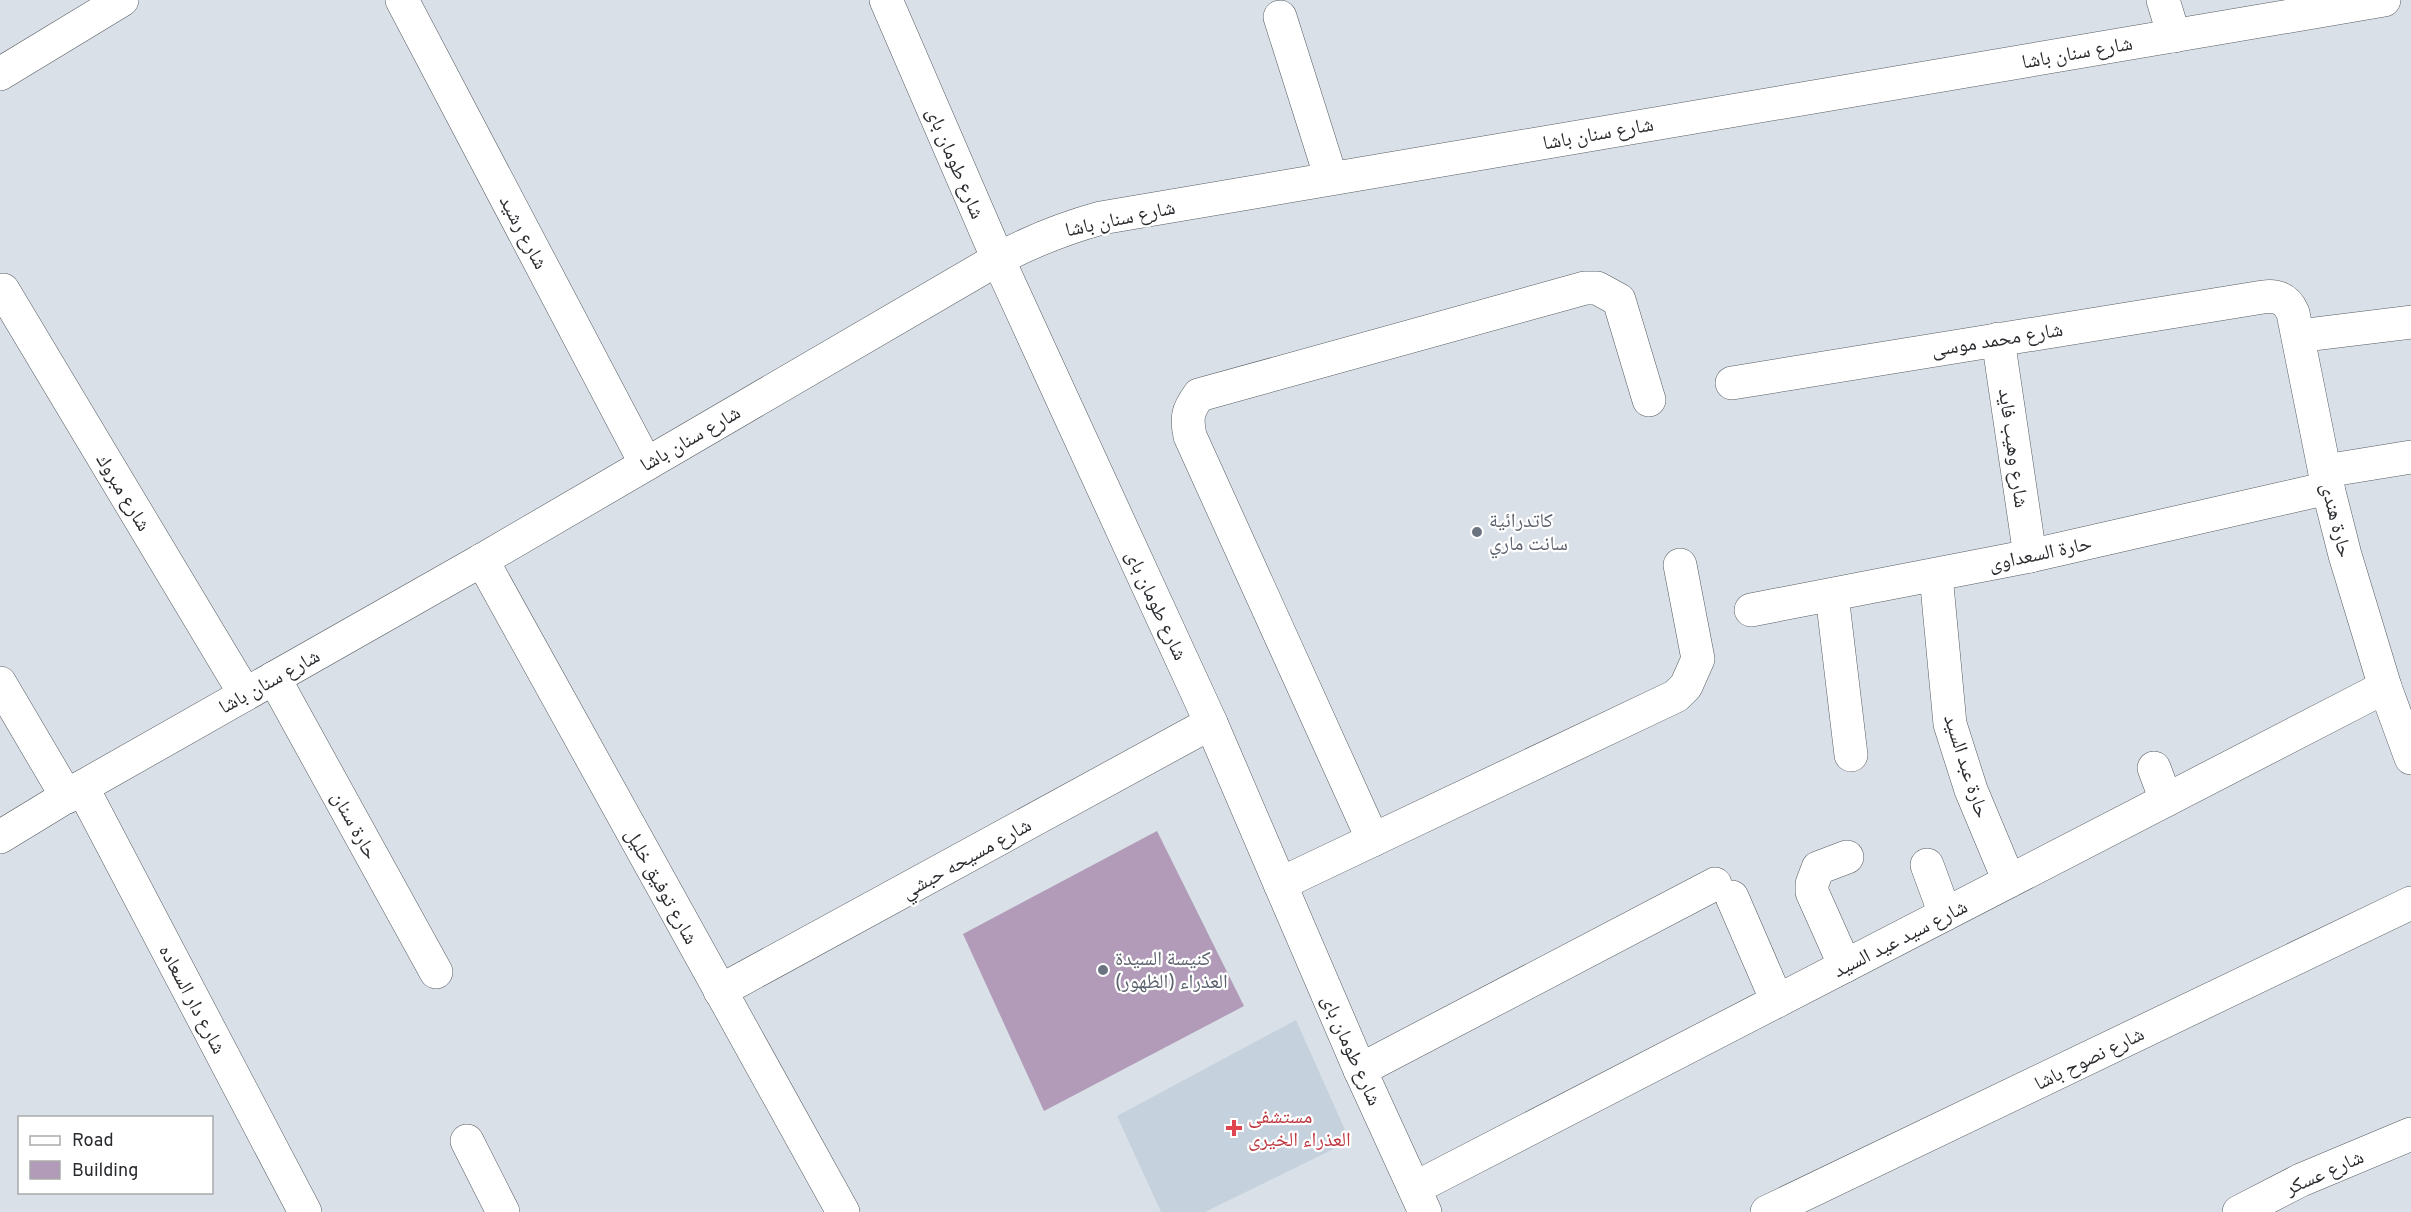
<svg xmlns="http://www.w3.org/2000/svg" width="2411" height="1212" font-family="Overpass,'Noto Naskh Arabic',sans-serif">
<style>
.built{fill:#c5d2de}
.building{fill:#b19bb8}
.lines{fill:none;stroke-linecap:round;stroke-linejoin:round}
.minor-casing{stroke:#565c62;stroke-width:34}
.minor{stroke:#fff;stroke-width:33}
.worship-dot{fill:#6b7280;stroke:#fff;stroke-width:2}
.health-dot{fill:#e0444e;stroke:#fff;stroke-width:2}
.labels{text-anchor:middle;stroke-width:4.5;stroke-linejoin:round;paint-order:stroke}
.street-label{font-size:20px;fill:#292b2e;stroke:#fff}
.worship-label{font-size:20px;fill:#5b616d;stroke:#fff;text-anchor:start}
.health-label{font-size:20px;fill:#be3a42;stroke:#fff;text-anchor:start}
</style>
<rect width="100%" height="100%" fill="#d9e0e7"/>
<path class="built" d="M1296 1020 1350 1141 1205 1212H1161L1117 1116Z"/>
<path class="building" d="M1157 831 1244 1006 1044 1111 963 934Z"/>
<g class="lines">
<defs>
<g id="minor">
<path d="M402 0 646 464"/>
<path d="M886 0 998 259 1211 723 1360 1070 1425 1212"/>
<path d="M2163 0 2174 36"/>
<path d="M1280 17 1331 178"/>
<path d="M0 74 122 0"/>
<path d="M3 290 245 694"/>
<path d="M2298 336 2411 322"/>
<path d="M1998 339 2030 556"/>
<path d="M1732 383 2263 297C2278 295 2287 299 2293 313L2328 488 2345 555 2385 687 2411 758"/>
<path d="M2325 471 2411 457"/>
<path d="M482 560 843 1212"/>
<path d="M1936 575 1950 724 1971 790 2009 881"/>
<path d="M1832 595 1851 755"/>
<path d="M1751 610 2030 556 2328 488"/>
<path d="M274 678 436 972"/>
<path d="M0 683 67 797"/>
<path d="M2154 768 2166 800"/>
<path d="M82 787 305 1212"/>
<path d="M0 837 82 787 482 560 998 259C1032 241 1065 228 1101 218L2384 0"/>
<path d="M1373 840 1190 436C1186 417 1188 410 1199 395L1585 288H1597L1619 300 1649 400"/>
<path d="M1927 865 1945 914"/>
<path d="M1280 884 1676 696 1686 686 1698 659 1680 565"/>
<path d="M1732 897 1777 1001"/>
<path d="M1845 966 1812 892V884L1818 868 1847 857"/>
<path d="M720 991 1211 723"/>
<path d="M1360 1070 1715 884"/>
<path d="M467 1141 503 1212"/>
<path d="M1415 1188 2385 687"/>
<path d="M1767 1212 2411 903"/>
<path d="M2239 1212 2301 1180 2411 1134"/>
</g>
</defs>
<use href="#minor" class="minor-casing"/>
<use href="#minor" class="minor"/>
</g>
<g class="worship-dot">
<circle cx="1477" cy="532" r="6"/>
<circle cx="1103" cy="970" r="6"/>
</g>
<path class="health-dot" d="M1231 1119h6v6h6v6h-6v6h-6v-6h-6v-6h6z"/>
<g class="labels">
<g class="street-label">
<text transform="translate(2077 52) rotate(-10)" y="7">شارع سنان باشا</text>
<text transform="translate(1598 133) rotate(-10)" y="7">شارع سنان باشا</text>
<text transform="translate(956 163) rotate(67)" y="7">شارع طومان باى</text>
<text transform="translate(1120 218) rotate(-12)" y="7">شارع سنان باشا</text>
<text transform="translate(524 232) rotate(62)" y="7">شارع رشيد</text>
<text transform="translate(1997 339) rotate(-9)" y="7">شارع محمد موسى</text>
<text transform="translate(690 438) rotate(-30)" y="7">شارع سنان باشا</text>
<text transform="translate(2014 448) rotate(82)" y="7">شارع وهيب فايد</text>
<text transform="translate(124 492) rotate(59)" y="7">شارع مبروك</text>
<text transform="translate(2337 520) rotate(76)" y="7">حارة هندى</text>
<text transform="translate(2040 553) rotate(-12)" y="7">حارة السعداوى</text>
<text transform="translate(1157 605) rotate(65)" y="7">شارع طومان باى</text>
<text transform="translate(269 681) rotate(-29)" y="7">شارع سنان باشا</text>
<text transform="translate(1967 766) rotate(72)" y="7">حارة عبد السيد</text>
<text transform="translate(355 825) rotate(61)" y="7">حارة سنان</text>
<text transform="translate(966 858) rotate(-29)" y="7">شارع مسيحه حبشي</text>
<text transform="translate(662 886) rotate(61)" y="7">شارع توفيق خليل</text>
<text transform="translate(1900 938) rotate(-27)" y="7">شارع سيد عيد السيد</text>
<text transform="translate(193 999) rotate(62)" y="7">شارع دار السعاده</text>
<text transform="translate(1352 1050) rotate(66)" y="7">شارع طومان باى</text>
<text transform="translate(2089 1058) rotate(-26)" y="7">شارع نصوح باشا</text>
<text transform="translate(2324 1172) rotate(-24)" y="7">شارع عسكر</text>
</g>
<g class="worship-label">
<text x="1489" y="527">كاتدرائية<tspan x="1489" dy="23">سانت ماري</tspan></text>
<text x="1115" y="965">كنيسة السيدة<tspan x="1115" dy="23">العذراء (الظهور)</tspan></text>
</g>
<g class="health-label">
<text x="1248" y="1123">مستشفى<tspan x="1248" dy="23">العذراء الخيرى</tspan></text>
</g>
</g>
<rect x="18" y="1116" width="195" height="78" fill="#ffffff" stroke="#a9aaab" stroke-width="1.5"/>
<rect x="30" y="1136" width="30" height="9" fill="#ffffff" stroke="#a9aaab" stroke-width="1.5"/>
<text x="72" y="1146" font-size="18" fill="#292b2e">Road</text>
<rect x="30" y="1161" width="30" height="18" fill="#b19bb8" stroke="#a9aaab" stroke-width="1.5"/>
<text x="72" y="1176" font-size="18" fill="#292b2e">Building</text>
</svg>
